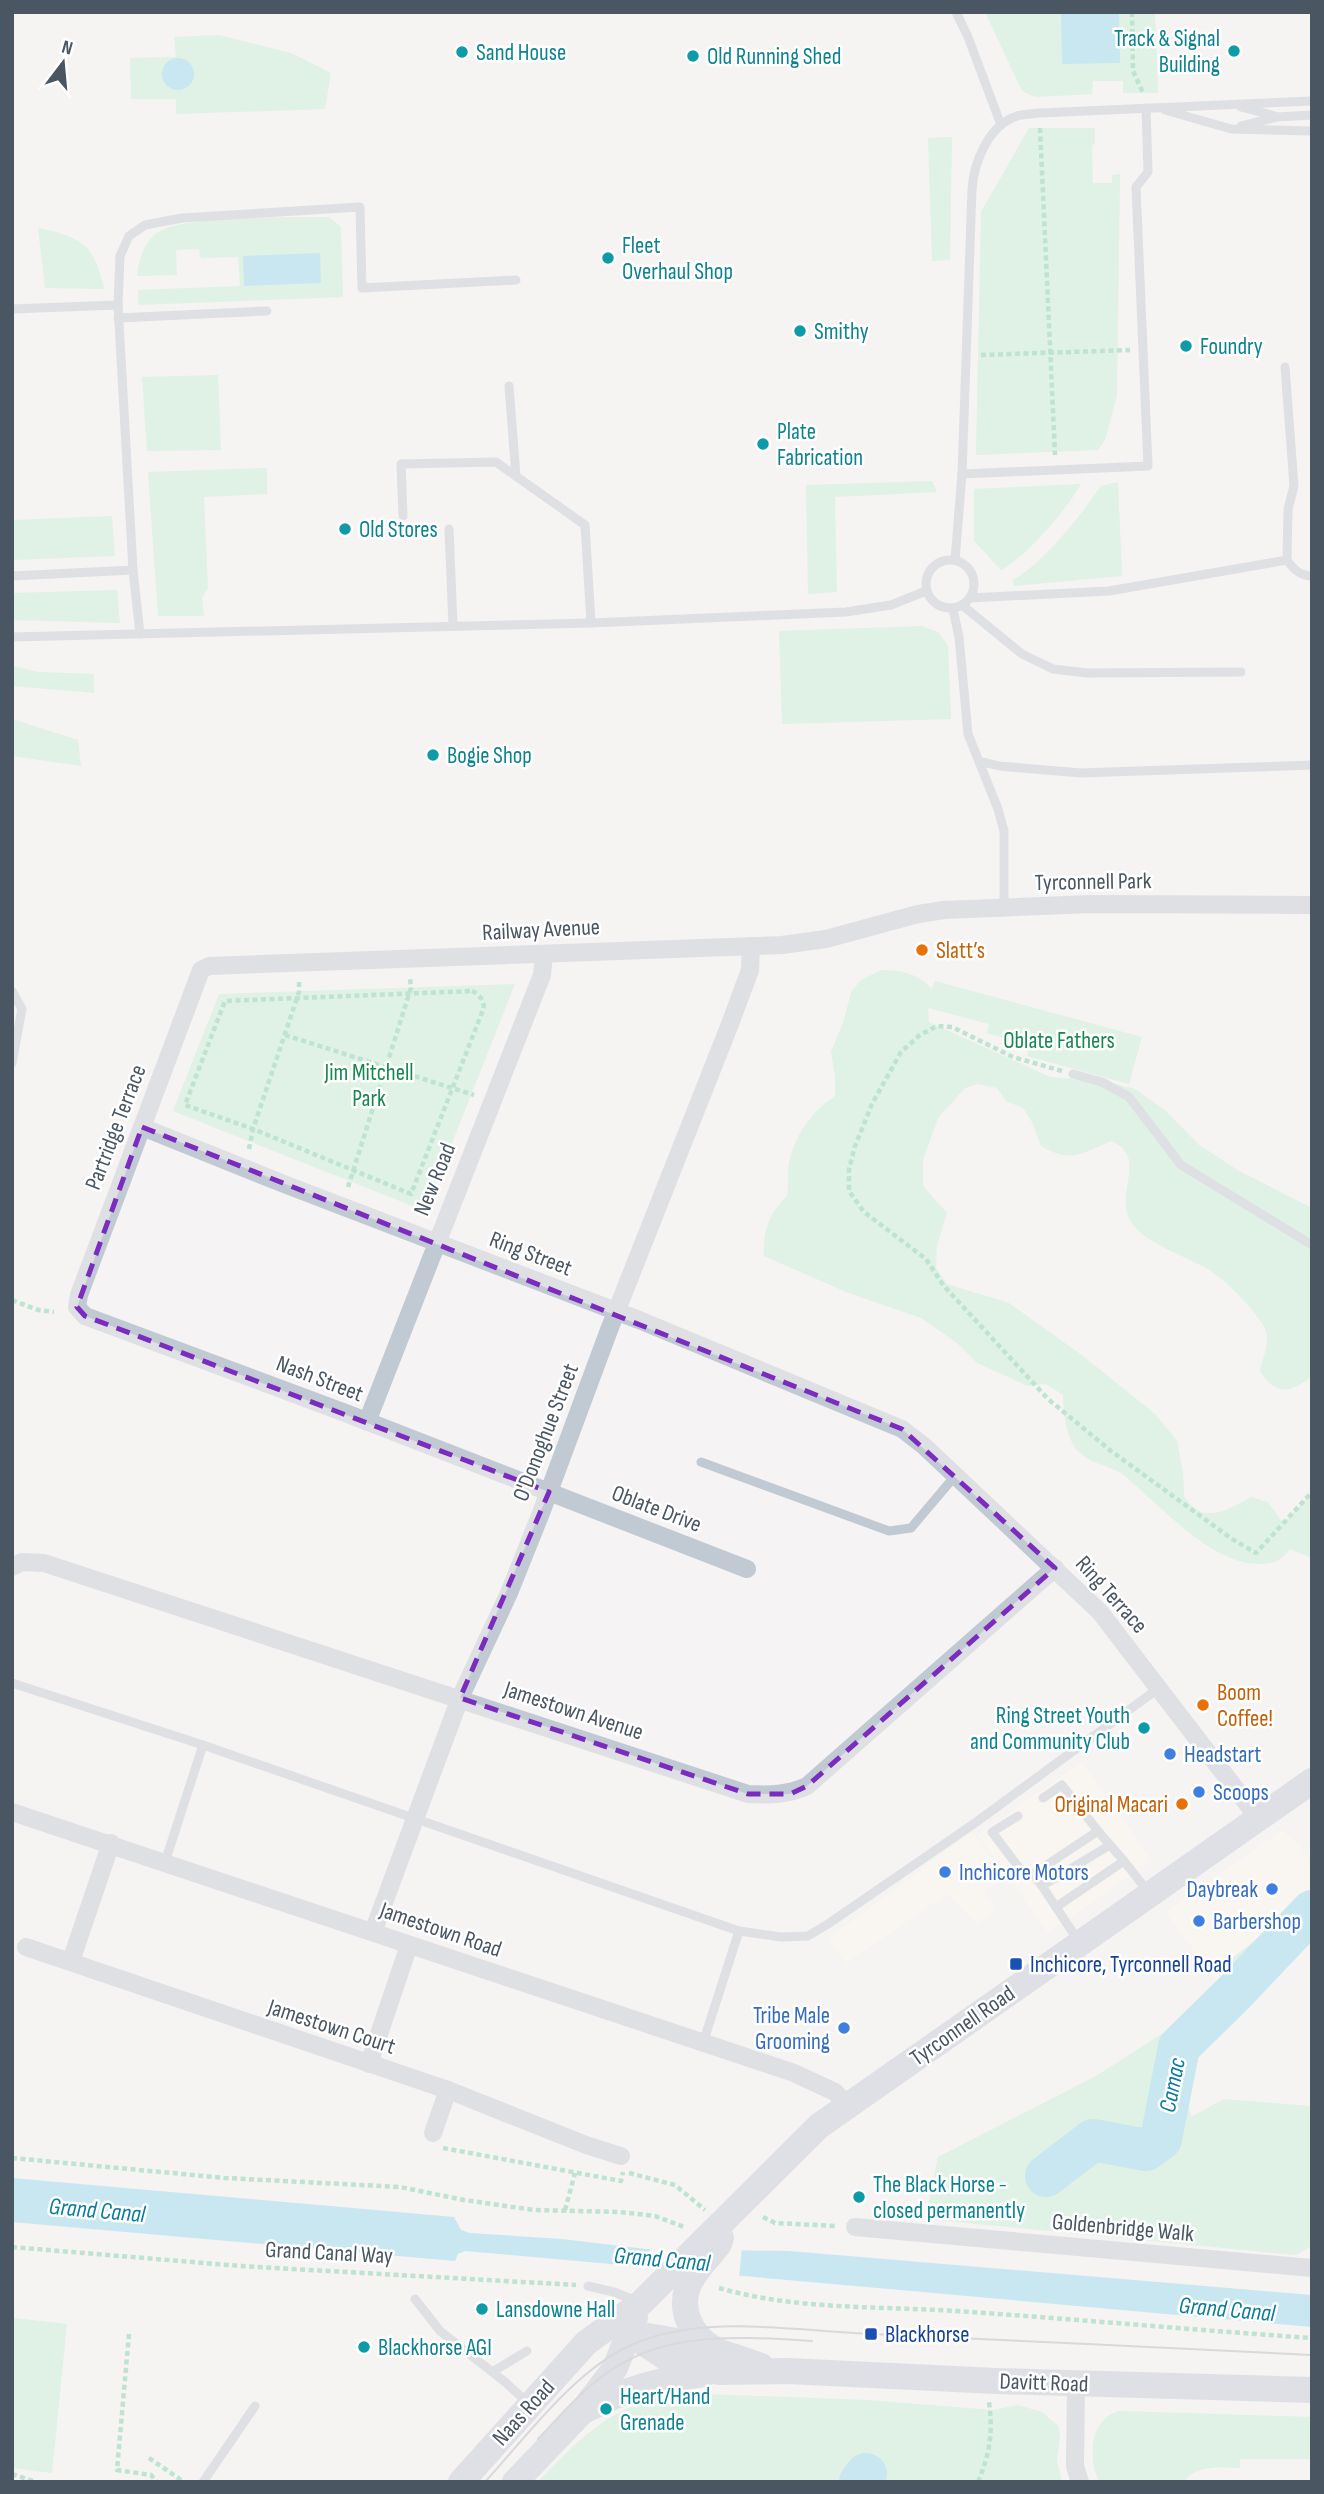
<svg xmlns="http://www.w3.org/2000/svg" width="1324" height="2494" font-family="'Sofia Sans Condensed',sans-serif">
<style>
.commercial{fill:#fdf9ef}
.green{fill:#c3f1d5}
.water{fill:#90daee}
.pier{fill:#f5f3f3}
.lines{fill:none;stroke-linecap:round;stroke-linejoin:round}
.river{stroke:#90daee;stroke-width:42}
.path{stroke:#7ad0a6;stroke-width:4.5;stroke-dasharray:5 3.5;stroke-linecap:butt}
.service{stroke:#c1cad2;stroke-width:9}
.minor{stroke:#c1cad2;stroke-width:18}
.secondary{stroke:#c1cbd6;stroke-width:26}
.tram{stroke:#b5b8bd;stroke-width:2}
.marked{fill:none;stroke:#7b2cbf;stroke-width:5;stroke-dasharray:14 9;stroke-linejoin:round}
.culture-dot{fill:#0f9aa8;stroke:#fff;stroke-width:2.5}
.food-dot{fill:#e8710a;stroke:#fff;stroke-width:2.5}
.shop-dot{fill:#3f7fe0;stroke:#fff;stroke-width:2.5}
.transit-dot{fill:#1a4fb4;stroke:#fff;stroke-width:2.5}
.labels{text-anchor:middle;stroke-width:5;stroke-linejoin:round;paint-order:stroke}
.culture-label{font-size:23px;fill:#0d838f;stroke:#fff;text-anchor:start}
.street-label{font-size:23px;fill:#4a5661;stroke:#fff}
.food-label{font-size:23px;fill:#c56008;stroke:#fff;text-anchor:start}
.park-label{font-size:23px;fill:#17864f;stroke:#fff}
.shop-label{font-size:23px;fill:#366cbe;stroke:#fff;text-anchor:start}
.transit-label{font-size:23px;fill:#164399;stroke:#fff;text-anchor:start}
.water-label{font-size:24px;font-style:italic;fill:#0c7c9b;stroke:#fff}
</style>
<rect width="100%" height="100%" fill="#f5f3f3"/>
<g class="commercial">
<path d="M1082 1762 1152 1860 1048 1933 978 1835Z"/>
<path d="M1282 1830 1299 1846 1312 1863V1925L1225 1994 1166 1912Z"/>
<path d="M972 1831 1006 1879 984 1890 996 1909 977 1923 947 1894 846 1963 828 1939Z"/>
</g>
<g class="green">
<path d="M985 12H1155L1158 93H1123V81H1093L1092 94 1035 97 1022 91Z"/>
<path d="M219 35 291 53 331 73 325 109 176 114V99H131L130 58 176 57 174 37Z"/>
<path d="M1029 128H1095V143L1092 146 1093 183H1112V175L1120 174 1117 396 1105 440 1098 450 976 455 981 212Z"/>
<path d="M952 137 950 260 932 261 928 138Z"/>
<path d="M329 217 341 227 343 297 138 305V290L240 286 238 257 201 258 199 249 176 250 177 275 137 276C139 259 143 244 157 233 181 215 294 217 329 217Z"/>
<path d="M38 228C82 237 94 245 104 289L45 288Z"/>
<path d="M218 375 221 450 147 451 142 377Z"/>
<path d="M267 468V494L204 497 208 588 202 598 204 616H158L148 472Z"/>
<path d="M932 481 937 492 835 497 837 592 808 594 806 485Z"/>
<path d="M1118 482 1122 576 1014 586 1013 580C1044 563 1081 515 1101 486Z"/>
<path d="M1081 484C1067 509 1026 557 1001 570L974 541V489Z"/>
<path d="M112 516 115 556 12 560V520Z"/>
<path d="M117 590 120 623 12 620V593Z"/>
<path d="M921 626 938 632 948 646 951 719 782 724 779 631Z"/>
<path d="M12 666 39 672 94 674V693L12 686Z"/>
<path d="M12 719 78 740 81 766 12 756Z"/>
<path d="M881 970C902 970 918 974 932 989L935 981 1142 1037 1129 1084 1027 1056 1030 1045 987 1033 989 1024 928 1008 929 1022 1050 1077 1107 1082 1135 1089 1166 1111 1198 1144 1239 1171 1312 1208V1376C1291 1393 1276 1396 1260 1371 1262 1361 1267 1349 1267 1339 1268 1329 1259 1319 1253 1311 1242 1298 1229 1284 1215 1274 1193 1257 1138 1244 1128 1216 1118 1186 1147 1157 1111 1141 1082 1153 1072 1164 1041 1146L1032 1122 1023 1108 1006 1101 997 1088 978 1084 965 1088 938 1118 923 1160V1186L947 1213 937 1245 936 1268 947 1284 1009 1303 1083 1356 1155 1414 1177 1441 1183 1473 1184 1496C1187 1500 1191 1506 1196 1509 1213 1521 1236 1505 1251 1497L1268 1502 1283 1523 1312 1492V1558L1290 1549C1283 1559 1276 1563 1263 1564 1219 1566 1177 1522 1146 1495 1138 1488 1130 1479 1121 1473 1107 1465 1089 1463 1078 1451 1065 1436 1064 1413 1063 1395L1046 1384 1028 1386 977 1363 957 1343 921 1318 846 1292 764 1256C762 1232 770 1212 787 1196 789 1185 787 1173 789 1163 795 1135 812 1111 835 1096V1077L831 1052 844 1020 851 992 861 980Z"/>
<path d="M515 984 425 1211 173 1111 219 994Z"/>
<path d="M1312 1897V1932L1169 2083 1187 2096 1191 2117 1224 2099 1312 2106V2246L1296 2255 925 2219 938 2157 1096 2076 1190 2016 1228 1983 1232 1958Z"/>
<path d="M14 2318 67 2324 52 2473 12 2468Z"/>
<path d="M704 2394 868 2400 993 2410 1018 2405 1042 2412 1058 2426 1060 2436 1057 2461 1062 2482H538C573 2445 608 2408 661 2397 675 2395 690 2395 704 2394Z"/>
<path d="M1120 2411 1312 2417V2459H1240V2468C1220 2468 1197 2464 1184 2482H1099C1088 2458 1089 2418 1120 2411Z"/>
</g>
<g class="water">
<path d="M1061 12H1119L1120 63 1062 64Z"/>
<circle cx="178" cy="74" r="16"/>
<path d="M320 253 321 283 244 286 243 256Z"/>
<path d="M12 2178 454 2217 461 2230 470 2233 562 2239 646 2249 789 2251 1312 2295V2327L465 2251 458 2254 455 2261 12 2222Z"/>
</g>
<path class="pier" d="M653 2246 742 2247 739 2278 637 2269Z"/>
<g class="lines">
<g class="river">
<path d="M1046 2176 1093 2140 1146 2150 1161 2139 1179 2047 1234 1993 1312 1911"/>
<path d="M860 2482 866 2474"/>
</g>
<g class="path">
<path d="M1132 12 1133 71 1143 93"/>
<path d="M1040 128 1055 455"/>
<path d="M981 355 1130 350"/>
<path d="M472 991C479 994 486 1002 483 1010L411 1194 253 1129 185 1105 225 1001Z"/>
<path d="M285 1035 474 1095"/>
<path d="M1062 1071 1013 1057 952 1027 937 1026 920 1035 901 1052 872 1104 855 1146 849 1169V1191L864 1212 926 1259 943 1285 1048 1399 1111 1451 1232 1539 1256 1553 1312 1492"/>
<path d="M249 1149 253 1129 299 992V981"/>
<path d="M348 1187 411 988 410 978"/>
<path d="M12 1300 38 1310 54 1312"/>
<path d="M443 2148 621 2181 623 2172"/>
<path d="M12 2158 225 2178 400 2187 464 2200 534 2210 620 2212 655 2216 684 2227"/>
<path d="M629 2173 675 2185 705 2210"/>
<path d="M565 2210 575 2173"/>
<path d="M763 2217 775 2223 837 2226"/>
<path d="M12 2247 240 2266 576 2285"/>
<path d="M719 2288C796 2310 876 2306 956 2311 1075 2319 1193 2330 1312 2338"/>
<path d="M129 2334 117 2470 151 2475 157 2482"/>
<path d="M149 2458 184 2482"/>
<path d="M12 2474 36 2482"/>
<path d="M978 2482C990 2453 993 2433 989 2402"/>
</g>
<g class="service">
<path d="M956 12 968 37 1001 125"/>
<path d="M1241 107 1275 116"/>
<path d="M1165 110 1231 129 1312 131"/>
<path d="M1241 126 1277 117 1312 115"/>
<path d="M12 309 118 305"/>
<path d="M118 318 267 311"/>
<path d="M509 386 516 476"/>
<path d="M962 474 1148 466 1136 187 1148 172 1146 108"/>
<path d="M403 516 401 464 496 462 585 525 591 623"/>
<path d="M449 529 453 626"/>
<circle cx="950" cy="584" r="24"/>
<path d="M955 560 962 474 972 189C974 163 988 125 1017 116 1024 114 1032 114 1040 113L1312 101"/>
<path d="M1287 560C1293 569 1300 576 1312 576"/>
<path d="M12 576 133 570"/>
<path d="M970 598 1109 591 1287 560 1288 509 1294 486 1285 367"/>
<path d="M962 605 1022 654 1053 669 1087 673 1241 672"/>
<path d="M953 609 959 637 968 734 998 809 1004 831V908"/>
<path d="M140 634 133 570 118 305 120 256 129 236 145 225 182 218 360 207 362 288 516 280"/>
<path d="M12 637 591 623 846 612 891 605 926 591"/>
<path d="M979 761 999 766 1081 773 1312 765"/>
<path d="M12 991 22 1009 12 1063"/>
<path d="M1073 1074 1102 1082 1129 1097 1181 1165 1312 1245"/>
<path d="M701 1462 889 1531 911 1528 955 1476"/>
<path d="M12 1683 203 1745 739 1931 781 1937 808 1936 828 1924 975 1823 1159 1688"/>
<path d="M1043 1798 1062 1785 1098 1831"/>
<path d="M1018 1816 992 1832 1020 1869 1033 1874"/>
<path d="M165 1862 203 1745"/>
<path d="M1042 1886 1033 1874 1098 1831 1110 1845"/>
<path d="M1056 1907 1042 1886 1110 1845 1124 1861"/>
<path d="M1079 1942 1056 1907 1124 1861 1149 1893"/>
<path d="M703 2043 739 1931"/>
<path d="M588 2286 614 2292 636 2301"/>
<path d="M415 2299 440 2331 505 2382 529 2404"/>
<path d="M492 2372 527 2351"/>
<path d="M203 2482 255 2406"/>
</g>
<g class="minor">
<path d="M142 1127 284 1184 639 1320 902 1429 924 1446 1100 1612 1258 1818"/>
<path d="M367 1422 542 975 544 954"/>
<path d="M12 1567 22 1562 44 1563 748 1794C770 1795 787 1795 807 1786L1055 1568"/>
<path d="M747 1569 348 1414 85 1316 77 1307 79 1295 201 970 209 966 782 945 826 939 918 914 944 910 1091 904 1312 905"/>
<path d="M12 1812 794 2073 835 2092 847 2105"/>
<path d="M373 1932 460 1698 509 1593 541 1513 609 1330 730 1024 750 970 751 946"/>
<path d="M26 1947 448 2090 586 2145 621 2156"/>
<path d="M71 1961 111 1843"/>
<path d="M369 2064 409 1945"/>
<path d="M433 2133 448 2090"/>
<path d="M855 2227 1312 2268"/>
<path d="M1076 2383 1075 2466 1080 2482"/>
</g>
<g class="secondary">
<path d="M635 2307 629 2320 630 2334 673 2362 685 2367 721 2372 788 2371 996 2381 1312 2390"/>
<path d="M636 2335C679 2339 720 2351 761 2366"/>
<path d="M714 2349C691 2336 678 2309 689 2284 696 2269 709 2257 719 2244L721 2238"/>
<path d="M588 2409C624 2389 663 2379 704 2374"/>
<path d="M461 2482 586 2343 641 2303 819 2126 1312 1781"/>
<path d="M515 2482 580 2414 615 2368 635 2318"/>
</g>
<g class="tram">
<path d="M538 2439C560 2416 581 2391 608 2372 668 2330 742 2337 812 2341"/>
<path d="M485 2482C527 2436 574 2371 631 2345 703 2313 795 2331 872 2334 1019 2341 1165 2347 1312 2355"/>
</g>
</g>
<path d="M0 0H1324V2494H0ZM142 1127 902 1429 1055 1568 807 1786 790 1794H748L460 1698 549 1492 85 1316 77 1307Z" fill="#f5f3f3" fill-opacity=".55" fill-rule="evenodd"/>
<path class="marked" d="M142 1127 902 1429 1055 1568 807 1786 790 1794H748L460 1698 549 1492 85 1316 77 1307Z"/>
<g class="culture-dot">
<circle cx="1234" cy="51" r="7"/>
<circle cx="462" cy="52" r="7"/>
<circle cx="693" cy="56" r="7"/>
<circle cx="608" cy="258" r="7"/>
<circle cx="800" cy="331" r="7"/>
<circle cx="1186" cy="346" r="7"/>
<circle cx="763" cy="444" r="7"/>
<circle cx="345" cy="529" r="7"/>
<circle cx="433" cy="755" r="7"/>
<circle cx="1144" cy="1728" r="7"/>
<circle cx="859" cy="2197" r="7"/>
<circle cx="482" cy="2309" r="7"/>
<circle cx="364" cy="2347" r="7"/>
<circle cx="606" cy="2409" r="7"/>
</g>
<g class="food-dot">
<circle cx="922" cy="950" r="7"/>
<circle cx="1203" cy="1705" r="7"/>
<circle cx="1182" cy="1804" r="7"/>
</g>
<g class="shop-dot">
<circle cx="1170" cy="1754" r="7"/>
<circle cx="1199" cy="1792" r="7"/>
<circle cx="945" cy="1872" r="7"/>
<circle cx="1272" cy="1889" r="7"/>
<circle cx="1199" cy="1921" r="7"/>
<circle cx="844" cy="2028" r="7"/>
</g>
<g class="transit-dot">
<rect x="1009" y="1957" width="14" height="14" rx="3.5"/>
<rect x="864" y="2327" width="14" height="14" rx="3.5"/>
</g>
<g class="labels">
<g class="culture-label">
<text x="1220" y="46" text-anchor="end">Track &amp; Signal<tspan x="1220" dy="26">Building</tspan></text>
<text x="476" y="60">Sand House</text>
<text x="707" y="64">Old Running Shed</text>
<text x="622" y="253">Fleet<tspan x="622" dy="26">Overhaul Shop</tspan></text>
<text x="814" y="339">Smithy</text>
<text x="1200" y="354">Foundry</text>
<text x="777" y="439">Plate<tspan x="777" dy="26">Fabrication</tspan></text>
<text x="359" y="537">Old Stores</text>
<text x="447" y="763">Bogie Shop</text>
<text x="1130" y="1723" text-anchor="end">Ring Street Youth<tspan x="1130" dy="26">and Community Club</tspan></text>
<text x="873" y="2192">The Black Horse -<tspan x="873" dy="26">closed permanently</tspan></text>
<text x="496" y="2317">Lansdowne Hall</text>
<text x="378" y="2355">Blackhorse AGI</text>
<text x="620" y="2404">Heart/Hand<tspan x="620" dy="26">Grenade</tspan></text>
</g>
<g class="street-label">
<text transform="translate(1093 881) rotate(-1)" y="8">Tyrconnell Park</text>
<text transform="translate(541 929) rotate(-3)" y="8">Railway Avenue</text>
<text transform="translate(115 1127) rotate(-69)" y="8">Partridge Terrace</text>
<text transform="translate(434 1179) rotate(-68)" y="8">New Road</text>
<text transform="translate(531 1253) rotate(21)" y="8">Ring Street</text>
<text transform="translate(320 1378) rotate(21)" y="8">Nash Street</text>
<text transform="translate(545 1432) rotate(-69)" y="8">O'Donoghue Street</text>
<text transform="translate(657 1508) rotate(21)" y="8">Oblate Drive</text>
<text transform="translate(1112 1594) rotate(48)" y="8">Ring Terrace</text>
<text transform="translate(574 1710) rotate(18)" y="8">Jamestown Avenue</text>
<text transform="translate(441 1929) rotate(19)" y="8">Jamestown Road</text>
<text transform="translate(962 2025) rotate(-35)" y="8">Tyrconnell Road</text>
<text transform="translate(332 2026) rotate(18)" y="8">Jamestown Court</text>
<text transform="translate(1123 2227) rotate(5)" y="8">Goldenbridge Walk</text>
<text transform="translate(329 2252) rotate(3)" y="8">Grand Canal Way</text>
<text transform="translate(1044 2382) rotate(2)" y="8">Davitt Road</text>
<text transform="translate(523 2412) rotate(-48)" y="8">Naas Road</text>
</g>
<g class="food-label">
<text x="936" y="958">Slatt’s</text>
<text x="1217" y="1700">Boom<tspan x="1217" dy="26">Coffee!</tspan></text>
<text x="1168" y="1812" text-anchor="end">Original Macari</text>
</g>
<g class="park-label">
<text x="1059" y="1048">Oblate Fathers</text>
<text x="369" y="1080">Jim Mitchell<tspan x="369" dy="26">Park</tspan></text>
</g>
<g class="shop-label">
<text x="1184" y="1762">Headstart</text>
<text x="1213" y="1800">Scoops</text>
<text x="959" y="1880">Inchicore Motors</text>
<text x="1258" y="1897" text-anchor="end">Daybreak</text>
<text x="1213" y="1929">Barbershop</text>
<text x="830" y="2023" text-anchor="end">Tribe Male<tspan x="830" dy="26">Grooming</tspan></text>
</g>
<g class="transit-label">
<text x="1030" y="1972">Inchicore, Tyrconnell Road</text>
<text x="885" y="2342">Blackhorse</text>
</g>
<g class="water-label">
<text transform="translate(1172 2085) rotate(-79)" y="8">Camac</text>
<text transform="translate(97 2210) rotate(5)" y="8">Grand Canal</text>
<text transform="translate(662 2259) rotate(5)" y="8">Grand Canal</text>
<text transform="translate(1227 2309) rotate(5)" y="8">Grand Canal</text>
</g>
</g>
<rect width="1324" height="2494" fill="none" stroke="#4a5661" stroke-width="28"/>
<g transform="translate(63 63) rotate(16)" stroke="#ffffff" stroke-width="5" paint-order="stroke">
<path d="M0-5L12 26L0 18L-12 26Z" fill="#4a5661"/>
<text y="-10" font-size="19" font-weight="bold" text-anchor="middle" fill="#4a5661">N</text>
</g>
</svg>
